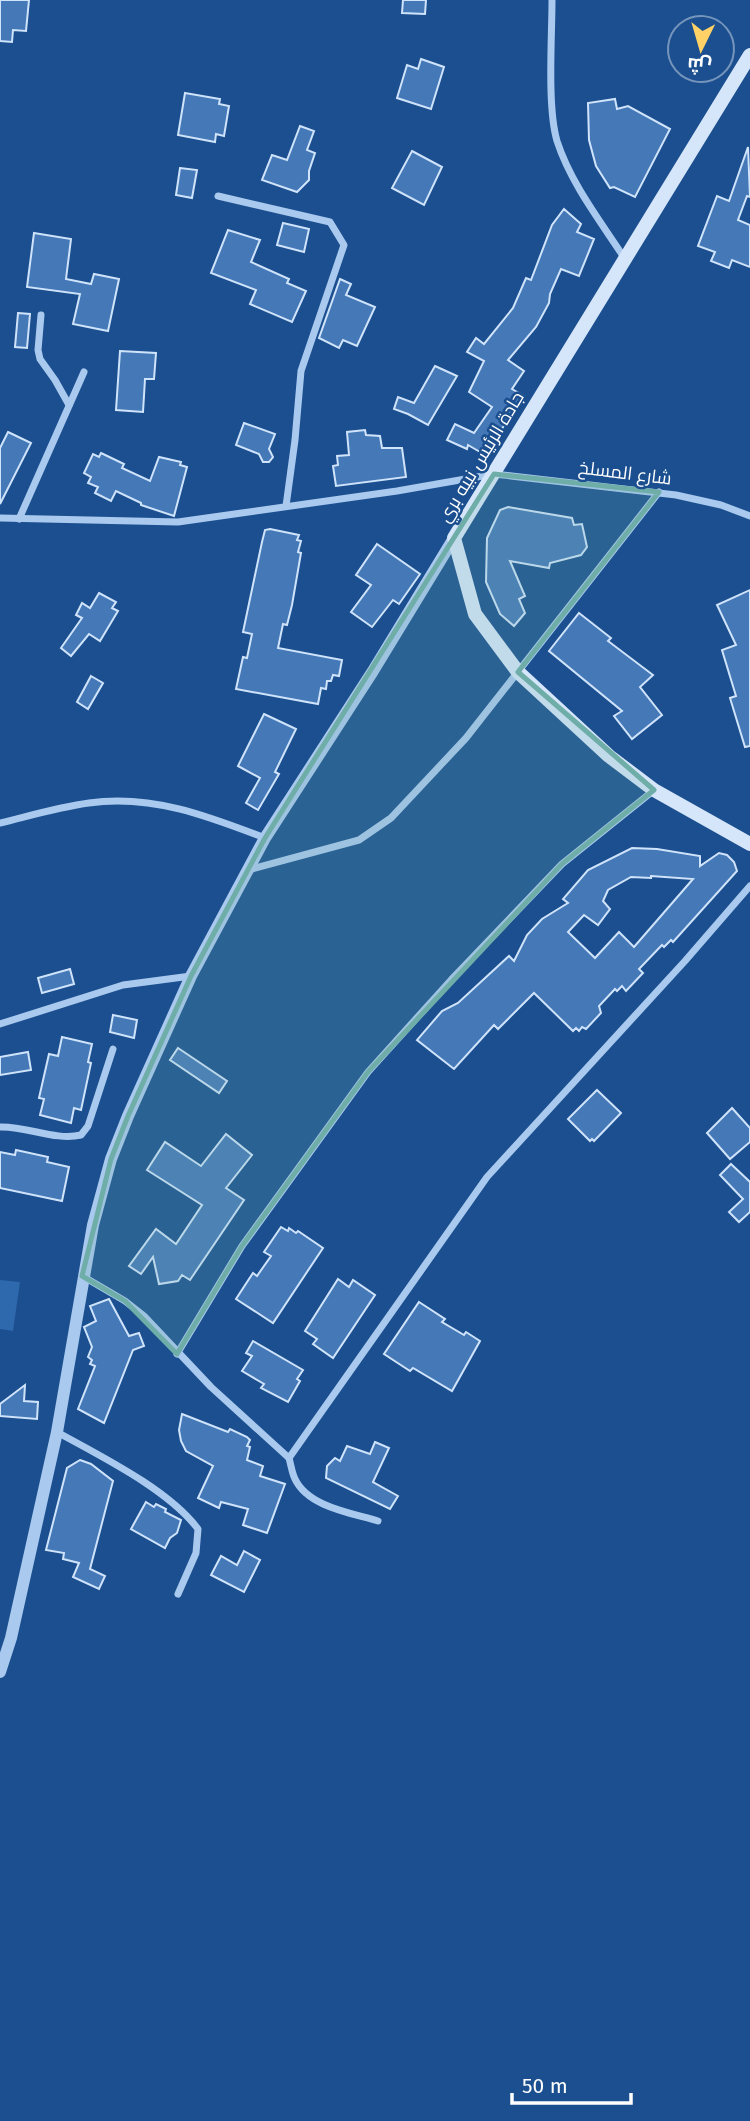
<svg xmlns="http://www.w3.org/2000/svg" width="750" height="2121" font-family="'Fira Sans',Cairo,sans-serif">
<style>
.green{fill:#2e69ad}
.building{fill:#4478b7;stroke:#cfe3fa;stroke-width:2;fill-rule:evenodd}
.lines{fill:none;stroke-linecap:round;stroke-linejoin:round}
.minor{stroke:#a9c9ee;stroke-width:7}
.tertiary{stroke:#a9c9ee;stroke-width:12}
.secondary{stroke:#d6e6fa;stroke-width:14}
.marked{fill:#6fada8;fill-opacity:0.2;stroke:#6fada8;stroke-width:5;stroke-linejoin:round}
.labels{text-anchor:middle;stroke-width:5;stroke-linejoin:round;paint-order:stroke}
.street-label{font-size:18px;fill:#fff;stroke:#1b4f8f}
</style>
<rect width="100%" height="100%" fill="#1b4f8f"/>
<path class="green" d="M0 1280 20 1282 13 1331 0 1329Z"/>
<g class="building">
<path d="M0 0H29L26 31 13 30 12 42 0 41Z"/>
<path d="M403 0H426L425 14 402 13Z"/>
<path d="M421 59 444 67 431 109 397 98 407 65 418 69Z"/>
<path d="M185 93 220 99 219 104 229 106 224 136 216 134 215 142 178 135Z"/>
<path d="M615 99 617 109 628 106 670 129 635 197 614 187 610 188 596 166 589 140 588 103Z"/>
<path d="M300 126 314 131 307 150 315 153 309 171V180L297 192 262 180 272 155 287 160Z"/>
<path d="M748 147 750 197 747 196 738 220 750 225V267L732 260 729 268 711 261 715 252 698 246 717 196 729 201Z"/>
<path d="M412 151 442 167 424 205 392 188Z"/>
<path d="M180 168 197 170 192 198 176 195Z"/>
<path d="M564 209 581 224 577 232 594 239 579 276 561 269 550 294 549 303 536 327 508 360 524 371 512 389 524 396 489 448 484 445 480 452 468 445 467 449 447 440 455 424 474 433 492 407 469 392 484 361 467 352 476 338 484 344 513 308 526 278 531 280 552 225Z"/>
<path d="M283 223 309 229 304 252 277 245Z"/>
<path d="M228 230 260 240 251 262 289 279 287 283 306 291 292 322 250 304 256 290 211 273Z"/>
<path d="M34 233 71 239 66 279 91 284 94 274 119 279 108 331 73 324 80 294 27 287Z"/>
<path d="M340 279 351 284 346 295 375 307 357 346 343 340 339 348 319 338Z"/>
<path d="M18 313 30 314 27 348 15 347Z"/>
<path d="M120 351 156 353 154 379H145L143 412 116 410Z"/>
<path d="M435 366 457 376 428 425 408 414 394 409 398 397 414 403Z"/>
<path d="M244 423 275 434 269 449 273 457 269 462H263L259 454 236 445Z"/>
<path d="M365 430 366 435 380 436 382 448H402L406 477 336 486 333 466 338 465 337 456 349 455 347 432Z"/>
<path d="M8 432 31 443 0 504V448Z"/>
<path d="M101 453 124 464 122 468 150 481 159 457 181 462 180 465 187 467 174 516 141 505V503L116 491 111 501 95 493 98 487 88 483 91 477 84 473 93 454 99 457Z"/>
<path d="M508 507 572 518 574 525 582 524 587 547 581 555 550 563 549 568 510 561 525 596 519 599 525 613 514 626 500 614 486 582 487 538 500 510Z"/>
<path d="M270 529 299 535 297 540 301 541 298 552 301 553 292 605 287 625 283 624 278 648 342 660 339 676 333 675 331 681H327L326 689 321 688 318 704 236 689 243 657 247 658 252 634 243 632 262 542 265 530Z"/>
<path d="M377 544 420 574 399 604 393 600 372 627 351 612 371 585 356 575Z"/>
<path d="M750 590V746L745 747 730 698 736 696 722 650 736 645 717 605Z"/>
<path d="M99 593 116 602 112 608 118 611 100 641 89 634 71 656 61 648 82 618 76 615 82 603 90 608Z"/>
<path d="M579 613 611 638 608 641 653 675 640 687 662 715 632 739 614 716 622 711 549 651Z"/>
<path d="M91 676 103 683 88 709 77 702Z"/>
<path d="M264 714 296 729 275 772 279 774 258 810 246 803 260 778 238 766Z"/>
<path d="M632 848 657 849 700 856V866L719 853 727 855 734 862 737 871 673 942 671 940 664 947 662 945 639 969 643 973 626 991 622 986 617 991 615 989 599 1006 601 1013 586 1029 582 1027 579 1031 576 1028 573 1031 534 993 498 1029 494 1025 454 1069 417 1040 442 1011 458 1003 509 956 514 961 527 935 542 919 568 903 563 899 588 870ZM651 876 693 879 634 947 619 932 595 958 568 932 584 915 598 925 610 909 603 901 608 890 631 877 651 878Z"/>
<path d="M70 969 74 984 42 993 38 978Z"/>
<path d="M113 1015 137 1020 134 1038 110 1032Z"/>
<path d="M62 1037 92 1044 88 1062 91 1063 81 1110 74 1108 71 1123 40 1115 44 1099 39 1098 49 1054 58 1056Z"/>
<path d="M178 1048 227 1081 219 1093 170 1060Z"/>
<path d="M28 1052 31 1070 0 1075V1057Z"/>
<path d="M597 1090 621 1113 594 1141 592 1139 590 1141 568 1119Z"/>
<path d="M732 1108 750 1128V1142L730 1159 707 1133Z"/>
<path d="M226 1134 252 1155 226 1188 244 1200 190 1280 182 1275 178 1281 159 1284 153 1257 141 1274 129 1266 156 1229 176 1244 202 1205 147 1170 165 1142 201 1166Z"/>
<path d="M16 1150 48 1157 47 1162 69 1167 62 1201 0 1188V1152L15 1155Z"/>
<path d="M731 1164 750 1182V1212L739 1222 729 1212 743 1199 720 1175Z"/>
<path d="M281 1227 288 1231 289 1228 296 1233 298 1231 323 1248 273 1323 236 1299 253 1273 257 1276 271 1256 264 1252Z"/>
<path d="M338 1279 349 1287 353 1280 375 1295 333 1358 313 1344 317 1339 305 1331Z"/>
<path d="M109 1299 129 1336 139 1333 144 1346 133 1350 104 1423 78 1409 95 1366 90 1364 92 1360 88 1357 92 1347 84 1327 96 1321 90 1306Z"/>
<path d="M419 1302 445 1319 442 1322 464 1335 466 1332 480 1341 452 1391 413 1368 410 1371 384 1354Z"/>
<path d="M253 1341 303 1370 297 1379 300 1381 288 1402 261 1388 264 1384 242 1371 252 1356 246 1353Z"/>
<path d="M25 1385 24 1401 38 1402 37 1419 0 1416V1404Z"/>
<path d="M182 1414 228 1432 230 1429 247 1437 250 1440 247 1446 250 1447 247 1460 263 1466 260 1476 285 1484 267 1533 243 1525 248 1509 221 1502 219 1508 198 1498 213 1466 186 1451 181 1441 179 1430Z"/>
<path d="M375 1442 389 1448 373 1482 398 1496 390 1509 326 1478 327 1466 335 1458 340 1461 347 1446 370 1454Z"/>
<path d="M80 1460 91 1464 113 1481 90 1569 105 1576 99 1589 73 1577 79 1563 63 1559 64 1553 46 1550 67 1468Z"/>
<path d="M146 1502 154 1507 156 1504 166 1509 165 1512 181 1520 177 1533 170 1538 165 1548 131 1529Z"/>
<path d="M244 1551 260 1560 244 1592 211 1575 221 1556 237 1565Z"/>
</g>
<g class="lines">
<g class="minor">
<path d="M552 0C552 38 547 107 557 141 571 184 601 222 625 259"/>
<path d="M218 196 330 222 344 245 301 371 295 440 286 506"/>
<path d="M41 315 38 350 40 359 55 380 69 405"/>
<path d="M0 518 178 522 397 491 494 474 676 495 721 505 750 516"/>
<path d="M19 519 84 372"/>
<path d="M0 823C29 816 59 807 89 803 151 794 208 816 265 838"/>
<path d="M248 870 359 840 391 818 466 738 659 492"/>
<path d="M0 1024 123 985 191 976"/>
<path d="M0 1127C27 1126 55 1141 81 1135L88 1126 113 1049"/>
<path d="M84 1277 125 1301 144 1316 211 1387 289 1458 487 1177 685 961 750 886"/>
<path d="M177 1354 242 1246 368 1072 451 980 562 864 653 791"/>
<path d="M57 1432C100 1456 168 1489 198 1529L196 1553 178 1594"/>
<path d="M289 1458C291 1465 292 1473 295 1479 308 1507 352 1513 378 1521"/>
</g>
<path class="tertiary" d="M0 1672 11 1638 57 1432 93 1225 111 1159 128 1116 191 976 265 838 373 671 454 538"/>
<path class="secondary" d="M750 55 454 538 475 614 518 672 609 756 654 790 750 844"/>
</g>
<path class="marked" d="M494 474 659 492 518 672 654 790 562 864 368 1072 242 1246 177 1354 125 1301 82 1276 111 1159 128 1116 191 976 265 838Z"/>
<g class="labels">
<g class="street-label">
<text transform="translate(481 457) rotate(-59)" y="6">جادة الرئيس نبيه بري</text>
<text transform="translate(625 473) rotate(7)" y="6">شارع المسلخ</text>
</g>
</g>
<g transform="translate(701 49) rotate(185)"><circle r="33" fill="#1b4f8f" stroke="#7695bc" stroke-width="2"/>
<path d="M0-5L12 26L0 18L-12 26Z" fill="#ffd166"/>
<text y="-10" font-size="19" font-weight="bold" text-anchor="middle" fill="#ffffff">ش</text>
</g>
<path d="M512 2093v10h119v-10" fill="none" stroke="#ffffff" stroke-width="3.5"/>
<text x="522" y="2093" font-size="21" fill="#ffffff" stroke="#1b4f8f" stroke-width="5" paint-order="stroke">50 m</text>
</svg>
